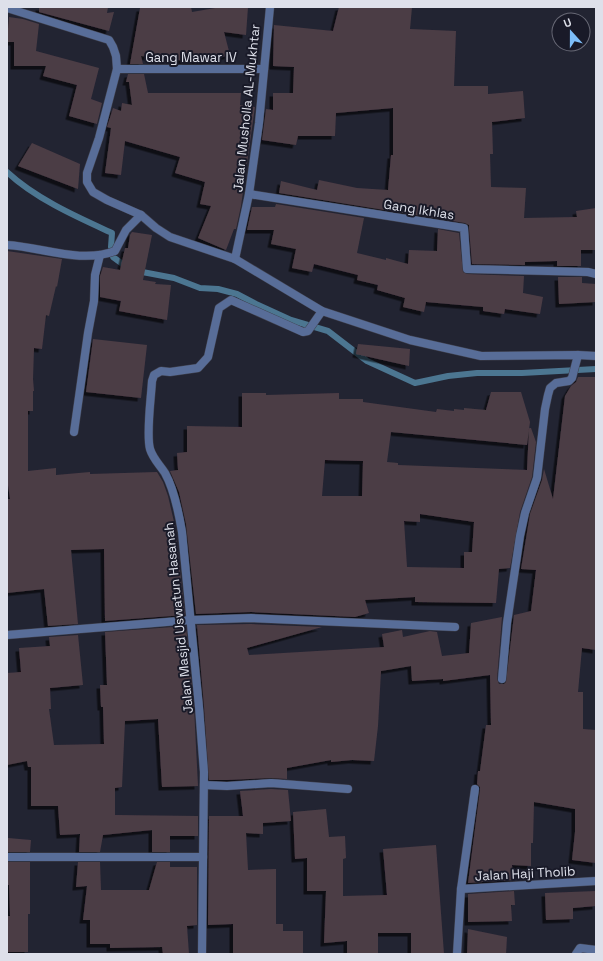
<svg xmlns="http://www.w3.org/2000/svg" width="603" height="961" font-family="'Space Grotesk',sans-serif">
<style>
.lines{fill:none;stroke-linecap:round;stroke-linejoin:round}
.stream{stroke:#4c7691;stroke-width:6}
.building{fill:#4c3c45;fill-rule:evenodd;filter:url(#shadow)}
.service-casing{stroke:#40424f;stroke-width:9}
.minor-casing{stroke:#40424f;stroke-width:9}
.service{stroke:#586d98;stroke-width:8}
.minor{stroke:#586d98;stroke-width:8}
.labels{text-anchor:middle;stroke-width:4;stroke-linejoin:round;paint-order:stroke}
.street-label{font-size:13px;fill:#dee0ea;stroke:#191a28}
</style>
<defs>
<filter id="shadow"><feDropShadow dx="-3.5" dy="3.5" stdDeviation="0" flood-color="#0009"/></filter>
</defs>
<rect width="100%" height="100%" fill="#222432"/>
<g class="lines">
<g class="stream">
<path d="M7 172C36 199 77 217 112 233L111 247 113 257 128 268"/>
<path d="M137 271 174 278 200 288 218 289 237 294 256 304 291 320 328 331 367 361 415 383 448 376 477 373H522L596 369"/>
</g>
</g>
<g class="building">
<path d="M39 7H108L107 13 114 12 109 31 39 12Z"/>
<path d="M149 7H191L192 12 221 7H248L246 35 224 32 230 55 200 63H186V61L141 56 143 64H130L140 8Z"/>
<path d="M339 7H412L410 29 456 31 454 86H488V94L523 91 525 118 492 122 493 154H490L491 187 526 188 524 218 577 217 576 211 596 208V250H581V266H557V261L525 262V265L472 264 469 228V225L465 223 279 193 281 181 317 190 319 180 357 188 388 190 391 155H393V108L336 113 335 136H298L296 145 262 140 266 109 273 110V93H293L294 67 273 66 274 25 333 31Z"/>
<path d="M9 17 23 19 39 24 36 51 99 68 91 99 102 103 97 124 69 116 77 85 43 76 46 66H14V42H7Z"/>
<path d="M128 74H144L148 93H241L240 105 255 107 241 206 236 229H234L226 250 198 238 211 206 200 204 205 182 175 173 180 157 125 141 121 175 105 173 111 128 107 127 113 108 121 111 122 103 132 105 129 82H126Z"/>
<path d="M32 143 80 164 78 189 18 166Z"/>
<path d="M276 204 364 218 357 253 386 260V258L408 264 409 250 437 251 438 229 459 233 463 272 467 274 524 276 523 293 543 297 540 314 505 309 504 314 483 311V307L426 302 424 312 403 307 405 298 377 290 378 285 357 280 358 275 314 264 312 272 292 268 296 249 271 244 274 230H247L252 207H275Z"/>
<path d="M132 232 152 235 143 280 156 282 155 284 171 285 167 320 119 311 121 301 100 297V276L103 267 120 270 125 248H128L130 235Z"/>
<path d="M7 251 62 259 57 287 56 286 49 316 46 315 42 349 34 348 33 379 34 391H33V411H28V471L56 468V475L90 472V474L157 472 163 482 168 496 175 526 185 615 105 621 104 549 71 550 78 624 48 626 44 589 7 593V499H10L7 478Z"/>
<path d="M558 277H582V283L596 284V302L559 304Z"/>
<path d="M93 339 147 345 141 398 86 392Z"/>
<path d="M358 344 410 349 409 366 356 354Z"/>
<path d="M578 377H596V650L582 648 578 692H583V729L596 730V863L572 860 575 832V809L534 802 533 843H531V866L512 865 513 880 468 883 480 790V787L477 784 478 771H480L486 725H491L490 675 443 681V679L412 681 411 666 381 671 378 726 374 761 352 760 331 762V760L287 768V779L271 778 227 780H209L204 706 197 625 251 624 322 627 247 648 249 655 384 647 382 634 402 630 403 637 430 631 437 632 442 656 469 653 471 623 502 617 497 679 499 684H504L506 682 514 615 531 611 536 570 521 569 530 514 542 480 544 469 553 499 565 396 571 386 576 382Z"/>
<path d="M491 392H521L530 422 527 445 391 432 387 462 398 463V465L527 470 529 428H531L536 442 532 477 520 512 510 568 499 569 496 603 415 602V597L365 600 369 613 355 617 251 612 196 614 186 524 179 492 170 471 178 470 177 453 187 452V426L242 427V393H266V395L339 393V399H363V402L436 412 437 409 454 411V409L464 410V408L486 410ZM325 460 363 461 362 496H322ZM420 514 474 522 472 552H464V568L407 567 404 521 420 522Z"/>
<path d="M186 626 194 707 198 786 162 787 158 719 125 721 122 787 115 788V815L198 816V836H170V852H152V830L103 835 100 852H79L80 834 60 835 58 806H31V767H28L27 761 7 765V673L21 672 19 648 50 646 49 637 78 635 83 685 50 688 51 709H49L54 745 104 744 103 707H101L100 685H107L105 632Z"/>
<path d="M271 789 288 790 291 821 263 823V834L246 833 248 870 276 869V924H283V931H303V954H233V924L208 925 209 816H243L240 791Z"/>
<path d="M326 809 329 837 345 836 346 858 343 859V896L387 895 383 849 436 845 444 954H411V933H378V954H347V941L324 943 326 891H307V858L295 859 293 812Z"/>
<path d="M8 838 31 840 30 852H7Z"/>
<path d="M7 862H30V914H28V952H7V916H10L9 885H7Z"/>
<path d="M78 862H100L101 890H149L157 862H170V867H197V925L187 926 189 954H163L162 947 110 948V944H90V920H83L87 886 76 887Z"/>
<path d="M514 891 515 905H511L512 921 468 922V894Z"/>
<path d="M596 891V906L573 908V919L546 920 545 893Z"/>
<path d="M468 929 507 937 506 954H467Z"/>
</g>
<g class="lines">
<defs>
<path id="service" d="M249 194 464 228 467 269 588 272 596 274"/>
<g id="minor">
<path d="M7 8 109 40 113 47 116 56 117 69 99 138 87 173V182L93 192 107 200 141 215"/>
<path d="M117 69H264"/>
<path d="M7 245C42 247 81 264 115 251L126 230 141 215 156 228 170 237 235 259 322 311 410 340 481 356 578 355 596 356"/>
<path d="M235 259 249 194 259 123 270 7"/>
<path d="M74 432 88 333 94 301 95 275 100 255"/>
<path d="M7 635 191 620 251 618 455 627"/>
<path d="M502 679 507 623 520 536 525 513 537 478 545 409 548 395 550 388 556 383 569 381 572 378 578 355"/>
<path d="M204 785 227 786 271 783 348 789"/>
<path d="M475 789 461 889 596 881"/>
<path d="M7 857H203"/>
<path d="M202 954 204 772 199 707 182 532C179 514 174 489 165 473 160 465 153 459 150 449 146 434 151 399 152 381L154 375 161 371 170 372 198 368 208 357 219 308 231 300 303 332 308 331 322 311"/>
<path d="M457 954 461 889"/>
<path d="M576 954 580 948 596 950"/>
</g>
</defs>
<use href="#service" class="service-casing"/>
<use href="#minor" class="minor-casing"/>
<use href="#service" class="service"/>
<use href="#minor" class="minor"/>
</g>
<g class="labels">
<g class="street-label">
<text x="191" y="62">Gang Mawar IV</text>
<text transform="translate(246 108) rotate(-84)" y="5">Jalan Musholla AL-Mukhtar</text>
<text transform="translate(419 209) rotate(9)" y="5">Gang Ikhlas</text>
<text transform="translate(178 618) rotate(-96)" y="5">Jalan Masjid Uswatun Hasanah</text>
<text transform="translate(525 873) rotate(-3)" y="5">Jalan Haji Tholib</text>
</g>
</g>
<rect width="603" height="961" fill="none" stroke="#dee0ea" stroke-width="16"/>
<g transform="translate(571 32) rotate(339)"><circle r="19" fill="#191a28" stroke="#686976"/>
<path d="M0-3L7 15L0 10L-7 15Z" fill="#7dbef9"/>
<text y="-6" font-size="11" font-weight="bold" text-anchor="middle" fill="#dee0ea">U</text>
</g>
</svg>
